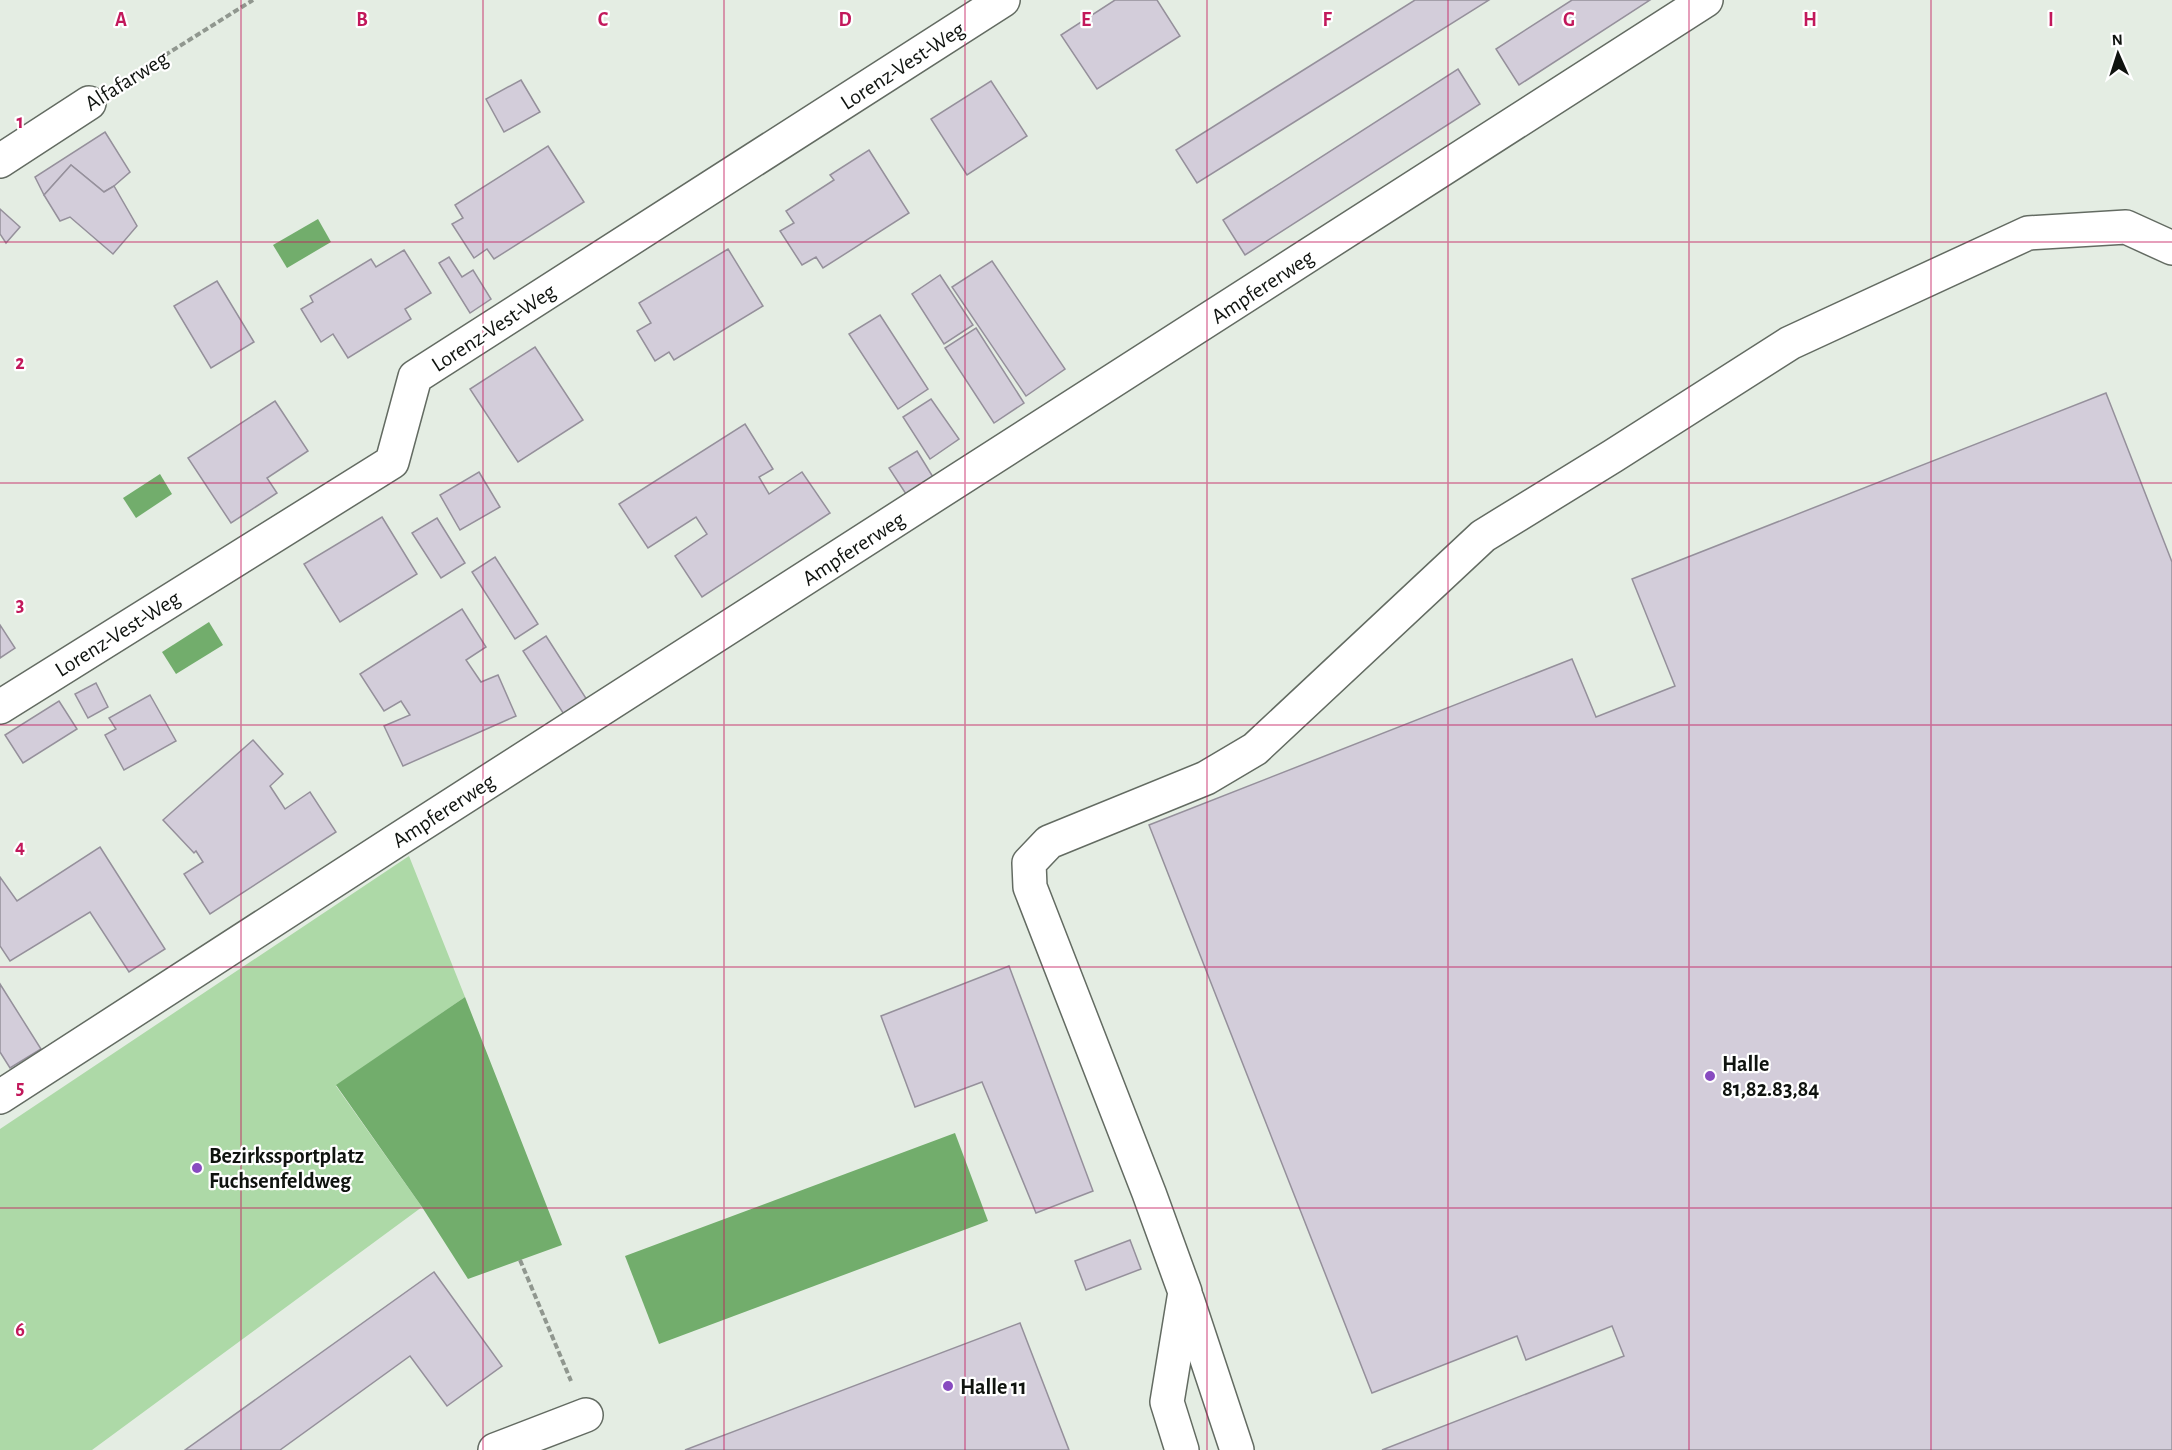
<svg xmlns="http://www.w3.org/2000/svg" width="2172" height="1450" font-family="'Alegreya Sans',sans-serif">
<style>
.green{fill:#add9a7}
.water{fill:#72ad6c}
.building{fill:#d3cdda;stroke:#95909b;stroke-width:1.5}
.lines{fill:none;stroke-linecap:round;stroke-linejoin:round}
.minor-casing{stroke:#636b62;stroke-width:36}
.path{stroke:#90978f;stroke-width:4;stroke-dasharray:6 3;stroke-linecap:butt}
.minor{stroke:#fff;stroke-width:33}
.grid{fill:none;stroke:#c2185b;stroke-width:1.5;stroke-opacity:0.55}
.poi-dot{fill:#884bc0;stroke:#fff;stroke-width:2}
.labels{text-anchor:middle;stroke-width:4.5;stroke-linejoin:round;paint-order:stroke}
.street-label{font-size:22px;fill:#0f130f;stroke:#fff}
.poi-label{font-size:22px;font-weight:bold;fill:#0f130f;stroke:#fff;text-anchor:start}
.grid-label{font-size:20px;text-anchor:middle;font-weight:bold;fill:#c2185b;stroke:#fff;stroke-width:4.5;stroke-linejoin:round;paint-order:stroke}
</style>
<rect width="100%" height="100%" fill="#e4ede3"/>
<path class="green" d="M409 856 465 997 336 1086 422 1207 92 1450H0V1129Z"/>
<g class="water">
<path d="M318 219 331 242 287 268 273 245Z"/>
<path d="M160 474 172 494 136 518 123 498Z"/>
<path d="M209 622 223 645 176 674 162 652Z"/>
<path d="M465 997 562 1245 468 1279 422 1207 336 1085Z"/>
<path d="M955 1133 988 1221 659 1344 625 1256Z"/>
</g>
<g class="building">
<path d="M1115 0H1157L1180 36 1097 89 1061 35Z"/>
<path d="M1415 0H1489L1197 183 1176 150Z"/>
<path d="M1572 0H1650L1519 85 1496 49Z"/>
<path d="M1458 69 1480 104 1245 255 1223 220Z"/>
<path d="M521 80 540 112 504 132 486 99Z"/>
<path d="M991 81 1027 136 967 175 931 119Z"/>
<path d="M105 132 130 172 114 186 104 192 71 165 44 195 35 177Z"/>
<path d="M548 146 584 202 494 259 487 249 474 258 452 224 463 218 455 205Z"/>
<path d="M869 150 909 213 823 268 816 257 802 265 780 231 794 223 786 211 834 180 830 175Z"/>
<path d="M71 165 104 192 114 186 137 226 113 254 70 217 60 221 44 195Z"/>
<path d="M0 209 20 227 6 243 0 234Z"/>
<path d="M728 249 763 306 674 360 669 352 655 361 637 331 651 323 639 303Z"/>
<path d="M404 250 431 293 405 309 411 319 348 358 333 334 321 342 301 309 313 302 310 296 371 259 376 267Z"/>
<path d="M449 257 462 277 473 270 491 299 470 313 439 263Z"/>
<path d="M992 261 1065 369 1026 396 952 287Z"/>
<path d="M940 275 973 325 944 344 912 294Z"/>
<path d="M217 281 254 342 211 368 174 306Z"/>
<path d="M880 315 928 389 898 409 849 334Z"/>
<path d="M976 328 1024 403 994 423 945 348Z"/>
<path d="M535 347 583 420 518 462 470 389Z"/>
<path d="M2106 393 2172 562V1450H1382L1624 1356 1612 1326 1526 1360 1517 1336 1372 1393 1149 825 1572 659 1596 717 1675 686 1632 579Z"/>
<path d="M931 399 959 439 930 459 903 417Z"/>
<path d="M275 401 308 451 267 478 277 493 231 523 188 458Z"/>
<path d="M745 424 773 469 759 477 769 494 802 472 830 513 702 597 675 556 707 534 696 517 648 548 619 504Z"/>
<path d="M917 451 933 477 906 494 889 468Z"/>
<path d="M479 472 500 507 460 530 440 495Z"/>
<path d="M382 517 417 574 340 622 304 564Z"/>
<path d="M437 518 465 563 441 578 412 533Z"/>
<path d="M495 557 538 624 515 639 472 572Z"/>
<path d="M462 609 486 647 466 660 481 682 498 675 516 716 403 766 384 726 410 715 401 701 384 711 360 674Z"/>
<path d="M0 625 15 648 0 658Z"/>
<path d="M546 636 589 703 567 719 523 651Z"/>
<path d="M96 683 108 707 88 718 75 694Z"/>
<path d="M150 695 176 741 124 770 105 735 116 729 109 718Z"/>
<path d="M59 701 77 729 23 763 5 735Z"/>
<path d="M253 740 283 774 270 786 285 809 310 792 336 832 210 914 184 874 203 862 196 851 194 853 163 820Z"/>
<path d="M100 847 165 949 129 972 90 912 10 961 0 946V877L17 901Z"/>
<path d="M1009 966 1093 1191 1036 1213 982 1082 915 1107 881 1016Z"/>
<path d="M0 984 41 1049 10 1068 0 1052Z"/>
<path d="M1130 1240 1141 1269 1086 1290 1075 1261Z"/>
<path d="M434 1272 502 1366 447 1406 410 1356 280 1450H185Z"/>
<path d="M1020 1323 1069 1450H685Z"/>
</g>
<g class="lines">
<defs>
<g id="minor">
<path d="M0 161 89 103"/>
<path d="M0 707 392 462 415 377 1003 0"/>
<path d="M0 1097 394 842 1706 0"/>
<path d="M1187 1299 1237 1450"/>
<path d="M495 1450 586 1415"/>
<path d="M1182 1450 1167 1402 1185 1292 1149 1193 1030 887 1029 863 1049 842 1206 778 1255 749 1483 536 1613 456 1790 343 2028 233 2126 227 2172 248"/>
</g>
</defs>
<use href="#minor" class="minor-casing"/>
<g class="path">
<path d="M119 84 253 0"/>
<path d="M520 1260 571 1381"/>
</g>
<use href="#minor" class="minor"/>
</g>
<path class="grid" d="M241 0V1450M483 0V1450M724 0V1450M965 0V1450M1207 0V1450M1448 0V1450M1689 0V1450M1931 0V1450M0 242H2172M0 483H2172M0 725H2172M0 967H2172M0 1208H2172"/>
<g class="poi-dot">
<circle cx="1710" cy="1076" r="6"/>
<circle cx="197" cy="1168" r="6"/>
<circle cx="948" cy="1386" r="6"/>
</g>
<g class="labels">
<g class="street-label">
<text transform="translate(902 65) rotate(-33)" y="8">Lorenz-Vest-Weg</text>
<text transform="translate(126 80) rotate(-32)" y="8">Alfafarweg</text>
<text transform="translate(1262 286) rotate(-33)" y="8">Ampfererweg</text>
<text transform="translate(493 327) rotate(-33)" y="8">Lorenz-Vest-Weg</text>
<text transform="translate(853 548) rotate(-33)" y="8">Ampfererweg</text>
<text transform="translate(117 633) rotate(-32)" y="8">Lorenz-Vest-Weg</text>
<text transform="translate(443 810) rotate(-33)" y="8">Ampfererweg</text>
</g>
<g class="poi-label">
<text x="1722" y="1071">Halle<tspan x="1722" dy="25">81,82.83,84</tspan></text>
<text x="209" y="1163">Bezirkssportplatz<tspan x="209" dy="25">Fuchsenfeldweg</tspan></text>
<text x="960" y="1394">Halle 11</text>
</g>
</g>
<g class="grid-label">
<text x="121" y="26">A</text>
<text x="362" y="26">B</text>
<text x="603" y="26">C</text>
<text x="845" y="26">D</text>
<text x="1086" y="26">E</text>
<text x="1327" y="26">F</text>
<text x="1569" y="26">G</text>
<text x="1810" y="26">H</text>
<text x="2051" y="26">I</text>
<text x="20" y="128">1</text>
<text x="20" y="369">2</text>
<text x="20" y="611">3</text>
<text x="20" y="853">4</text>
<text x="20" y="1094">5</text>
<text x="20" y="1336">6</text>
</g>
<g transform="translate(2118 54) rotate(357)" stroke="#ffffff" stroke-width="4.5" paint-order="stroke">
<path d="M0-4.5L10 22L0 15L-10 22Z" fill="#0f130f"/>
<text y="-9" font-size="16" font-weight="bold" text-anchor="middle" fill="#0f130f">N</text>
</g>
</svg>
